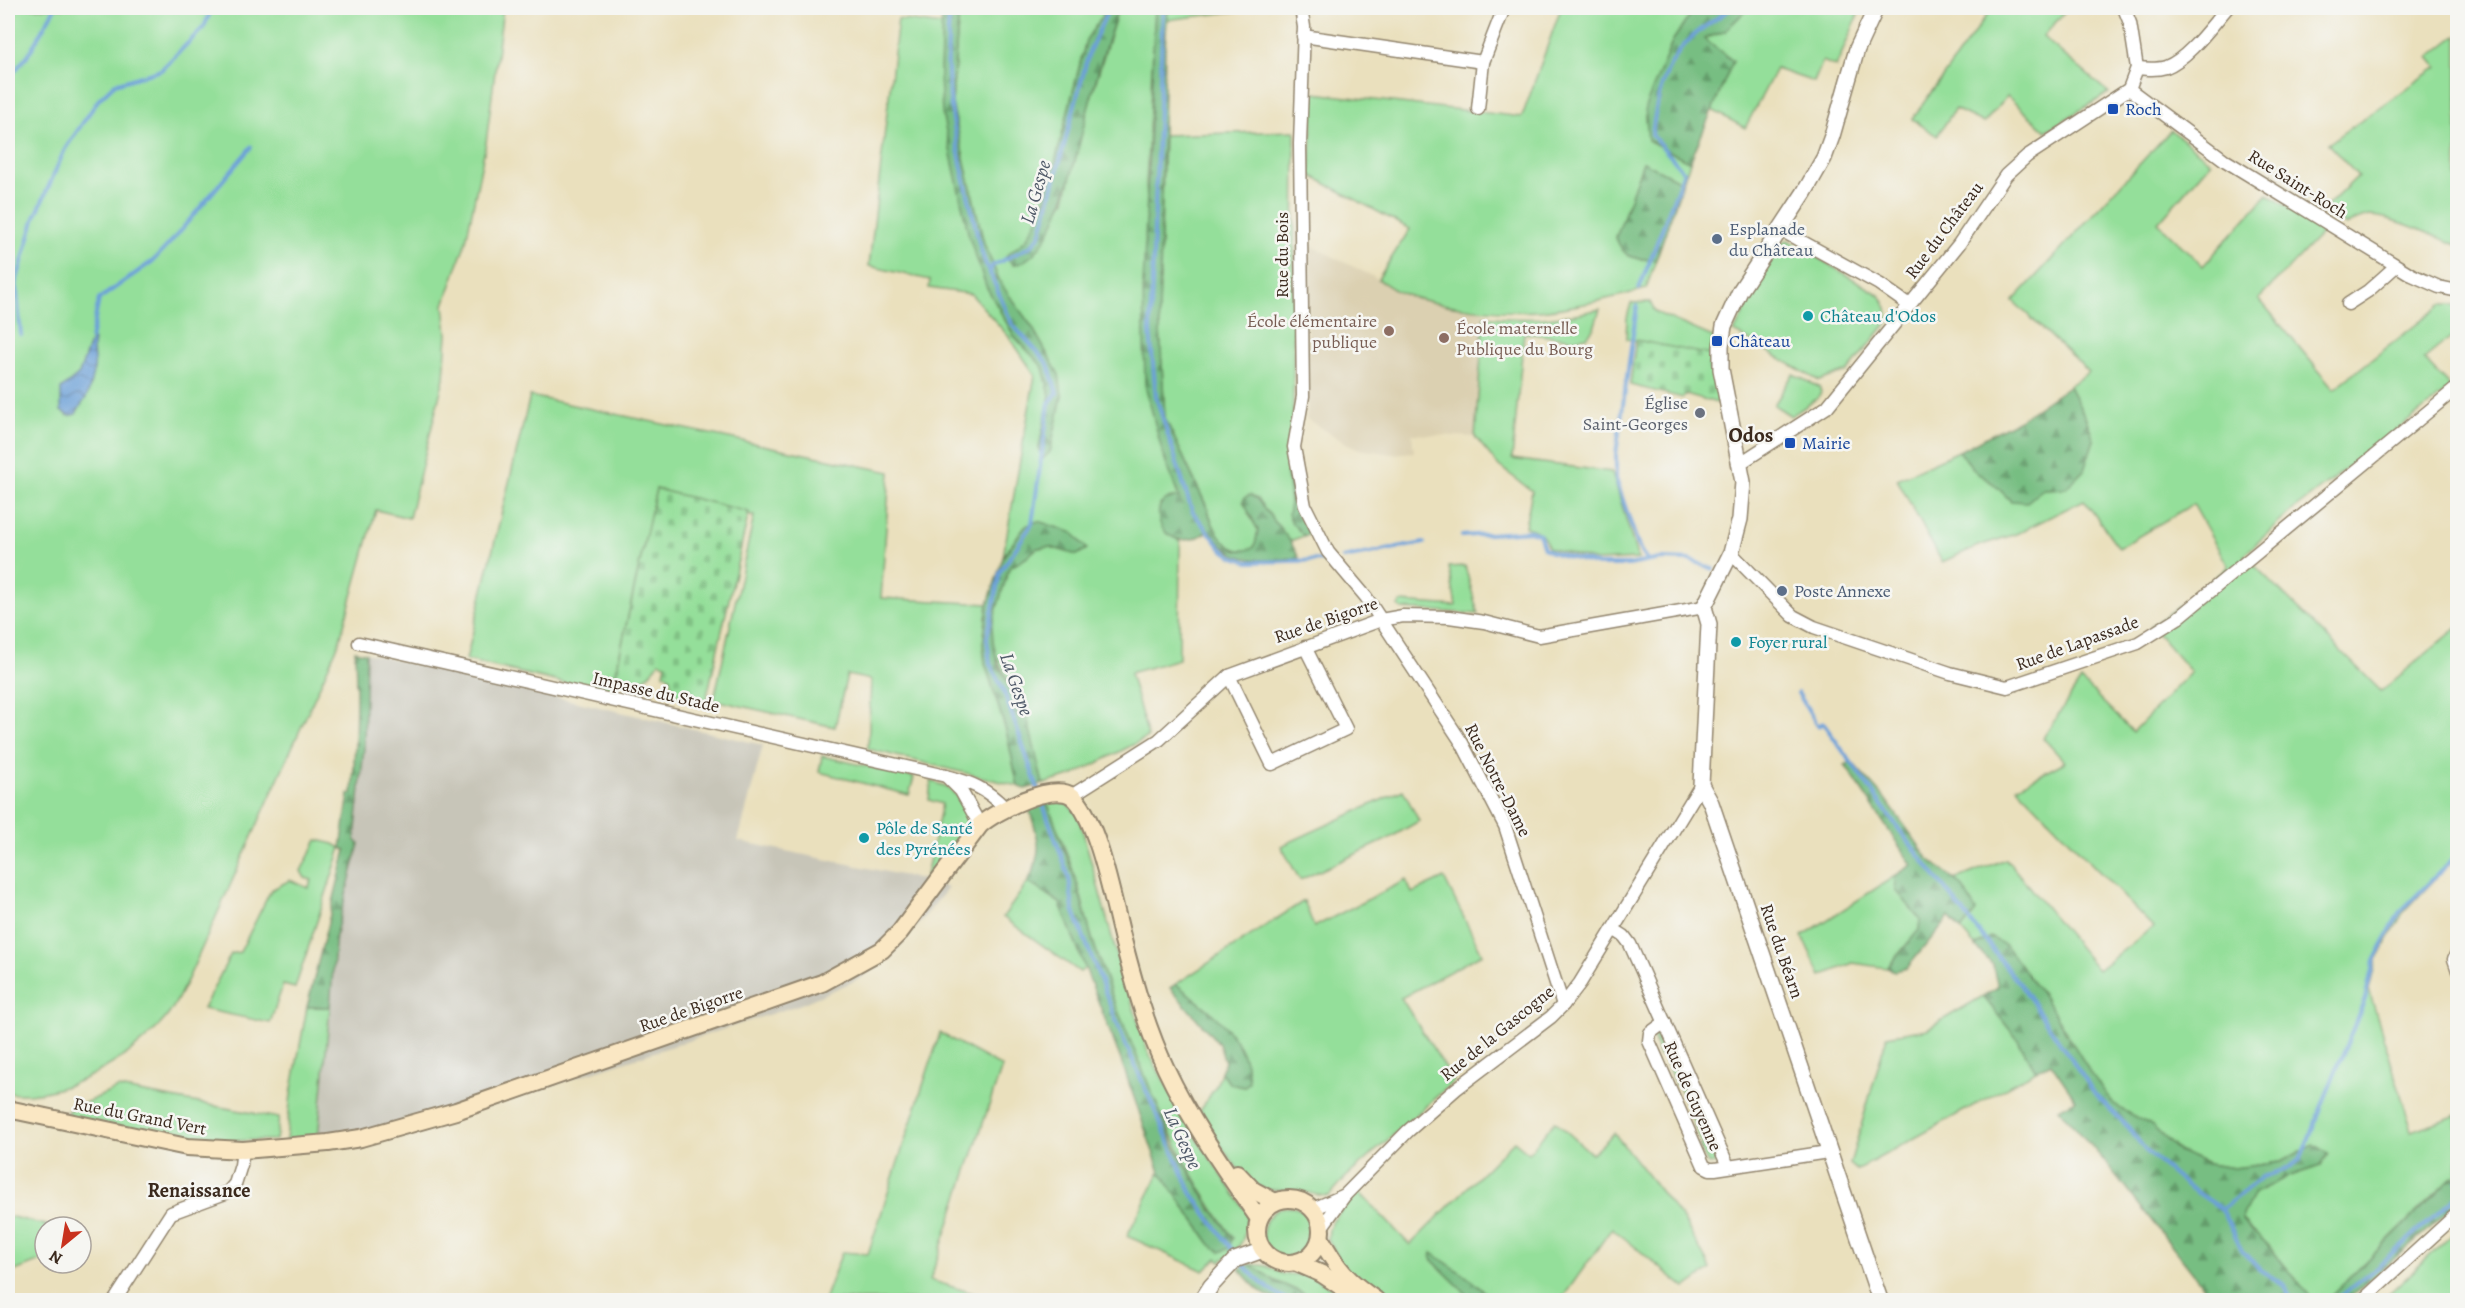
<svg xmlns="http://www.w3.org/2000/svg" width="2465" height="1308" font-family="Alegreya,serif">
<style>
.built{fill:#dbd0b1}
.industrial{fill:#c7c5b8}
.green{fill:#94df9a;stroke:#68845c;stroke-width:1.5}
.forest{fill:url(#forest-firs);stroke:#597450;stroke-width:1.5}
.cemetery{fill:url(#cemetery-stones);stroke:#68845c;stroke-width:1.5}
.water{fill:url(#water-waves);stroke:#54657b;stroke-width:1.5}
.lines{fill:none;stroke-linecap:round;stroke-linejoin:round}
.stream{stroke:#6ca0d8;stroke-width:4}
.minor-casing{stroke:#92856e;stroke-width:15}
.tertiary-casing{stroke:#92856e;stroke-width:18}
.secondary-casing{stroke:#92856e;stroke-width:20}
.minor{stroke:#fff;stroke-width:12}
.tertiary{stroke:#fff;stroke-width:15}
.secondary{stroke:#fae7c3;stroke-width:16}
.transit-dot{fill:#1a4fb4;stroke:#f6f6f2;stroke-width:2}
.service-dot{fill:#5c6f8a;stroke:#f6f6f2;stroke-width:2}
.culture-dot{fill:#0f9aa8;stroke:#f6f6f2;stroke-width:2}
.education-dot{fill:#8d6e63;stroke:#f6f6f2;stroke-width:2}
.worship-dot{fill:#6b7280;stroke:#f6f6f2;stroke-width:2}
.labels{text-anchor:middle;stroke-width:5;stroke-linejoin:round;paint-order:stroke}
.transit-label{font-size:18px;fill:#164399;stroke:#f6f6f2;text-anchor:start}
.street-label{font-size:18px;fill:#3b2a1e;stroke:#f6f6f2}
.service-label{font-size:18px;fill:#4e5e75;stroke:#f6f6f2;text-anchor:start}
.culture-label{font-size:18px;fill:#0d838f;stroke:#f6f6f2;text-anchor:start}
.education-label{font-size:18px;fill:#785e54;stroke:#f6f6f2;text-anchor:end}
.worship-label{font-size:18px;fill:#5b616d;stroke:#f6f6f2;text-anchor:end}
.water-label{font-size:20px;font-style:italic;fill:#4f5968;stroke:#f6f6f2}
.neighbourhood-label{font-size:20px;font-weight:bold;fill:#3b2a1e;stroke:#f6f6f2}
.quarter-label{font-size:21px;font-weight:bold;fill:#3b2a1e;stroke:#f6f6f2}
</style>
<defs>
<pattern id="forest-firs" width="22" height="20" patternUnits="userSpaceOnUse" patternTransform="scale(1.5)"><rect width="22" height="20" fill="#77be82"/><path d="M5 1l3.5 6h-7zM16 11l3.5 6h-7z" fill="#639b6a"/></pattern>
<pattern id="cemetery-stones" width="16" height="16" patternUnits="userSpaceOnUse" patternTransform="scale(1.5)"><rect width="16" height="16" fill="#94df9a"/><path d="M2 7V4a2 2 0 0 1 4 0v3zM10 15v-3a2 2 0 0 1 4 0v3z" fill="#80c084"/></pattern>
<pattern id="water-waves" width="16" height="10" patternUnits="userSpaceOnUse" patternTransform="scale(1.5)"><rect width="16" height="10" fill="#6ca0d8"/><path d="M0 5q4-4 8 0t8 0" fill="none" stroke="#5a83af"/></pattern>
</defs>
<rect width="100%" height="100%" fill="#f6f6f2"/>
<filter id="ink" filterUnits="userSpaceOnUse"><feTurbulence type="fractalNoise" baseFrequency=".0167" numOctaves="2"/><feDisplacementMap in="SourceGraphic" scale="12" xChannelSelector="R" yChannelSelector="G"/><feConvolveMatrix kernelMatrix="1 2 1 2 8 2 1 2 1" color-interpolation-filters="sRGB"/></filter>
<filter id="wash" filterUnits="userSpaceOnUse"><feTurbulence type="fractalNoise" baseFrequency=".008" numOctaves="4" result="noise"/><feDisplacementMap in="SourceGraphic" scale="24" xChannelSelector="R" yChannelSelector="G"/><feGaussianBlur stdDeviation="1.35" result="paint"/><feColorMatrix in="noise" values="0 0 0 0 0 0 0 0 0 0 0 0 0 0 0 0 0 1.4 0 .05"/><feComposite in="paint" operator="in"/></filter>
<g filter="url(#wash)">
<rect width="100%" height="100%" fill="#eae0bd"/>
<path class="built" d="M1308 244 1378 279 1400 293 1425 301 1484 308 1475 437 1412 434 1414 452 1392 454 1359 449 1342 441 1307 419Z"/>
<path class="industrial" d="M366 653 763 745 738 841 925 880 948 888 891 957 859 979 801 1004 437 1123 318 1138 336 933 359 844 355 840 364 748Z"/>
<g class="green">
<path d="M8 8H503L486 143 466 241 444 305 447 334 444 378 409 518 376 510 339 643 188 979C181 991 175 1008 165 1019 131 1059 62 1101 8 1093Z"/>
<path d="M959 8H1105L1103 15 1086 40 1052 175 1039 216 1026 240 1006 256 1014 265 1065 200 1087 111 1115 19 1117 8H1155L1146 184 1162 451 1179 498 1168 499 1166 533 1180 541 1179 659 1130 673 1148 737 1074 775 1043 784C1034 752 1025 716 1011 686 1000 663 991 652 992 625L1009 568 1026 558 1037 548 1050 547 1077 555 1073 533 1057 529 1025 526 1003 557 1035 375 1010 338 971 294 929 288 930 280 869 266 898 19 942 25 940 76 986 286 1014 336 1043 367 1050 395 1039 448 1050 452 1062 396 1059 375 1032 327 1001 285 984 244 965 163 952 103Z"/>
<path d="M1168 8H1236L1238 11 1167 20Z"/>
<path d="M1561 8H1687L1689 17 1673 40 1648 140 1690 162 1683 182 1643 162 1616 238C1626 261 1633 258 1656 260L1646 289C1613 298 1580 306 1547 310 1511 315 1435 307 1402 293 1393 290 1386 284 1378 279L1410 229 1310 175 1314 93 1522 117Z"/>
<path d="M1748 8H1861L1836 67 1823 61 1814 82 1776 69 1745 128 1712 110 1733 61 1704 39 1725 31Z"/>
<path d="M1992 8H2068L2043 37 2109 93 2046 131 2007 96 1984 123 1955 109 1937 136 1912 119Z"/>
<path d="M2457 35V245C2436 237 2395 217 2372 216 2363 216 2354 221 2346 225L2323 210 2358 176 2328 144 2437 67 2429 57Z"/>
<path d="M2171 130 2211 162 2158 223 2203 266 2268 194 2324 231 2259 299 2334 389 2441 305H2457V332L2424 359 2451 388 2294 509 2244 555 2381 691 2457 628V856L2403 913 2376 961 2369 990 2412 1131 2457 1115V1182L2453 1176 2327 1300H2313L2268 1245 2241 1219 2254 1193 2287 1177 2320 1166 2314 1144 2281 1162 2234 1168 2208 1164 2178 1151 2151 1125 2114 1106 1990 937 1975 946 1961 930 1976 911 1962 886 1954 880 2006 859 2098 970 2153 927 2017 787 2065 762 2043 738 2081 680 2133 732 2191 672 2151 626 2194 596 2228 566 2193 504 2119 548 2084 500 2016 534 1978 546 1942 562 1897 479 1959 451 1977 473 1994 484 2011 501 2043 489 2066 488 2094 440 2086 419 2069 386 2089 372 2013 301Z"/>
<path d="M1295 131 1293 422 1288 447 1291 474 1287 473 1292 523 1304 536 1290 541 1257 499 1248 513 1258 530 1255 546C1231 562 1212 529 1208 509L1165 418 1159 313 1164 135Z"/>
<path d="M1788 240 1880 295 1887 308 1889 320 1848 371 1819 381 1734 332 1779 243Z"/>
<path d="M1650 302 1655 312 1715 338 1716 356 1626 339 1627 318 1631 303Z"/>
<path d="M1600 309 1594 328 1587 337 1574 339 1524 333 1512 459 1612 472 1638 559 1596 561 1549 548C1543 535 1540 530 1525 527L1532 491 1499 466 1475 437 1484 316C1528 321 1557 319 1600 309Z"/>
<path d="M1793 374 1819 387 1821 392 1817 399 1791 416 1774 405Z"/>
<path d="M530 396 890 472 881 598 988 604 983 644 985 663 1007 734 1018 786 868 749 871 680 847 675 835 727 714 700 754 516H748V512L656 489 611 694 466 660Z"/>
<path d="M1465 566 1478 614 1402 609 1398 606 1401 602 1456 606 1449 567Z"/>
<path d="M822 756 914 777 909 795 819 772Z"/>
<path d="M931 781 945 786 956 795 965 811 967 827 931 882 925 880 942 804 929 800Z"/>
<path d="M1403 790 1419 821 1388 839 1300 880 1281 846Z"/>
<path d="M1054 801 1067 804 1078 814 1118 959 1148 1052 1192 1131 1248 1214C1245 1239 1243 1248 1221 1261L1217 1258 1204 1271 1127 1236 1160 1172 1211 1245 1233 1238C1171 1151 1126 1042 1093 941 1086 921 1083 899 1076 879 1067 853 1057 828 1047 802Z"/>
<path d="M317 840 334 844 341 848 295 988 283 985 270 1023 203 1009 231 954 240 952 271 890 290 880 308 888 312 880 305 878 301 871Z"/>
<path d="M1895 876 1896 890 1920 919 1919 930 1887 968 1853 963 1821 976 1802 936Z"/>
<path d="M1444 878 1482 954 1401 998 1454 1081 1345 1178 1329 1196C1317 1196 1308 1192 1297 1191 1284 1189 1272 1193 1260 1187 1235 1175 1214 1134 1200 1111L1216 1086 1221 1072 1230 1084 1244 1087 1210 1011 1176 984 1304 901 1314 927 1406 880 1412 893Z"/>
<path d="M1028 882 1060 903 1085 968 1080 972 1003 917Z"/>
<path d="M1983 996 2018 1040 2036 1071 1857 1170 1850 1164 1887 1036 1927 1029Z"/>
<path d="M307 1007H330L318 1138 286 1140 291 1094Z"/>
<path d="M1663 1031 1689 1090 1687 1092 1720 1158 1718 1163 1708 1164 1699 1146 1702 1145 1679 1086H1676L1663 1055 1659 1056 1653 1035Z"/>
<path d="M940 1033 1002 1067 930 1280 995 1300H824L842 1252 868 1254Z"/>
<path d="M118 1088 279 1118 276 1140 213 1141 137 1131 68 1115 67 1111Z"/>
<path d="M1555 1121 1592 1154 1614 1133 1684 1221 1711 1269 1685 1288 1612 1228 1561 1300H1494L1467 1277 1432 1253 1431 1259 1473 1300H1385L1370 1290 1341 1264 1328 1239 1329 1229 1333 1221 1357 1190 1410 1245 1514 1141 1529 1153Z"/>
<circle cx="1289" cy="1233" r="26"/>
<path d="M8 1216 54 1227H45V1259L8 1274Z"/>
<path d="M2457 1230V1300H2383Z"/>
<path d="M1250 1264 1266 1266 1283 1274 1310 1275 1351 1300H1318L1275 1281Z"/>
</g>
<g class="forest">
<path d="M942 8H959L952 103 965 163 984 244 1001 284 1032 327 1059 375 1062 396 1050 452 1043 459 1039 448 1050 395 1043 367 1014 336 986 286 969 237 942 113 940 76Z"/>
<path d="M1105 8H1117L1115 19C1104 50 1095 81 1087 113 1077 150 1058 258 1013 265L1006 256 1026 240 1039 216 1052 175 1086 40 1103 15Z"/>
<path d="M1155 8H1168L1165 46 1159 313 1165 418 1208 510C1212 529 1231 562 1255 546L1258 530 1243 501 1245 497 1250 495 1257 499 1290 541 1299 558C1256 560 1236 567 1208 529 1196 546 1163 543 1159 519 1158 515 1159 509 1160 505L1167 499 1179 497 1162 451 1145 385 1143 287Z"/>
<path d="M1687 8H1748L1725 31 1704 39 1733 61 1690 162 1648 140 1645 107 1673 40 1689 17Z"/>
<path d="M1643 162 1683 182 1656 260C1633 258 1626 261 1616 238Z"/>
<path d="M2069 386 2086 419 2094 440 2084 470 2066 488 2043 489 2027 502 2011 501 1994 484 1977 473 1959 451 2021 419Z"/>
<path d="M1287 473 1291 474 1298 510 1311 534 1304 536 1292 523 1288 514 1291 499Z"/>
<path d="M1038 521 1073 533 1087 549 1077 555 1050 547 1037 548 1026 558 1009 568 992 625 993 642 998 664 1027 717 1043 784 1025 789 1018 786 1007 734 985 663 983 644 988 604 1003 557 1025 526Z"/>
<path d="M355 651 366 653 364 748 355 839 359 844 336 933 330 1007H307L346 850 341 848 349 794H352C356 746 357 699 355 651Z"/>
<path d="M1852 762 1886 800 1928 858 1962 886 1976 911 1961 930 1949 917 1907 968 1895 971 1887 968 1919 930 1920 919 1896 890 1895 876 1912 865 1845 765Z"/>
<path d="M1047 802 1076 881 1092 939 1113 999 1173 1143 1211 1208 1233 1238 1228 1249 1221 1252 1211 1245 1160 1172 1121 1060 1060 903 1028 882C1044 849 1039 840 1028 806Z"/>
<path d="M1990 937 2005 945 2046 1000 2091 1073 2114 1105 2151 1125 2178 1151 2208 1164 2234 1168 2281 1162 2314 1144 2328 1153 2320 1166 2287 1177 2254 1193 2241 1219 2268 1245 2313 1300H2212L2203 1286 2107 1164 2059 1109 2076 1100 2051 1063 2036 1071 2018 1040 1983 996 1998 987 1992 964 1975 946Z"/>
<path d="M1176 984C1210 1011 1246 1035 1249 1082L1244 1087 1230 1084 1221 1072 1225 1062 1219 1044 1170 988Z"/>
<path d="M2454 1176 2457 1182V1204L2347 1300H2327Z"/>
<path d="M1432 1253 1467 1277 1494 1300H1473L1431 1259Z"/>
<path d="M1250 1264 1275 1281 1318 1300C1273 1301 1269 1305 1239 1269Z"/>
</g>
<g class="cemetery">
<path d="M1636 340 1716 356 1720 404 1686 394 1683 398 1630 385Z"/>
<path d="M656 489 749 512 705 705C685 702 673 699 670 678L664 673 666 664 659 662C645 684 639 682 615 677Z"/>
</g>
<path class="water" d="M91 339 94 341C91 351 96 360 94 370 91 378 90 391 86 398 82 405 79 406 76 414L69 416 61 411V389L79 374Z"/>
<g class="lines">
<g class="stream">
<path d="M950 8C942 77 954 136 970 203 976 226 979 252 990 273"/>
<path d="M1163 8 1150 331 1156 397 1192 511 1222 549 1232 556 1248 562 1329 560"/>
<path d="M14 72 28 55 55 8"/>
<path d="M1639 289 1684 172 1652 135C1656 102 1663 66 1688 41 1701 28 1717 18 1732 8"/>
<path d="M1637 306 1616 454V479L1639 548 1647 560"/>
<path d="M21 335 16 283 34 220 65 149 99 99 115 84 161 70 204 27 212 8"/>
<path d="M91 339 99 299 153 261 170 243 251 147"/>
<path d="M8 431 14 418"/>
<path d="M1462 536 1530 531 1539 534 1544 548 1551 552 1598 565H1629L1660 559 1690 560 1713 569"/>
<path d="M1343 558 1424 543"/>
<path d="M1798 693 1818 726 1823 723 1901 832 2025 991 2095 1094 2129 1128 2145 1150 2186 1185 2222 1209 2242 1251 2260 1270 2285 1285 2291 1300"/>
<path d="M1039 792 1003 689 990 664 987 638 1000 572 1032 524 1049 403 1057 393 1048 364 1012 324 990 273 992 266 1031 246 1040 235 1089 52 1109 8"/>
<path d="M1041 799 1069 877 1073 909 1123 1038 1192 1194 1236 1255"/>
<path d="M2458 1181V1182"/>
<path d="M2222 1209 2262 1177 2287 1169 2300 1160 2365 999 2374 961 2399 913 2458 854"/>
<path d="M1241 1261C1253 1278 1269 1290 1287 1300"/>
<path d="M2335 1300 2380 1265 2458 1195"/>
</g>
</g>
</g>
<g filter="url(#ink)">
<g class="lines">
<defs>
<g id="minor">
<path d="M1301 8 1304 27 1300 144 1303 396 1294 447 1305 506 1328 552 1366 597 1462 743 1505 826 1563 1005"/>
<path d="M1303 36 1483 62 1504 8"/>
<path d="M2137 68C2147 69 2156 70 2166 67 2188 59 2212 25 2227 8"/>
<path d="M2129 89 2226 161 2412 275 2439 287 2458 291"/>
<path d="M1478 109 1483 62"/>
<path d="M1779 229 1879 284 1909 305"/>
<path d="M2348 304 2368 291 2396 266"/>
<path d="M1739 464 1827 407 1959 244 2006 175 2027 156 2129 89 2137 68 2130 23 2124 8"/>
<path d="M1731 553 1793 616 1814 627 1950 673 2007 687 2138 643 2178 618 2458 387"/>
<path d="M359 643 946 776"/>
<path d="M1229 676 1272 764 1346 729 1305 647"/>
<path d="M1071 796 1159 740 1229 676 1381 620 1403 616 1449 617 1484 622 1539 636 1704 607"/>
<path d="M980 825 961 791 946 776C970 782 987 789 1004 807"/>
<path d="M1613 929 1624 936 1630 944 1728 1166"/>
<path d="M2458 950 2454 959 2458 971"/>
<path d="M1665 1022 1650 1033 1649 1041 1704 1166 1710 1169H1715L1828 1152"/>
<path d="M1345 1195 1408 1131 1456 1089 1551 1017 1563 1005 1580 983 1701 785"/>
<path d="M1313 1209 1345 1195 1321 1228"/>
<path d="M115 1300 171 1213 228 1192 235 1184 241 1165 243 1150"/>
<path d="M2363 1300 2458 1213"/>
</g>
<g id="tertiary">
<path d="M1876 8 1857 49 1832 136 1824 158 1804 193 1740 291 1724 326 1721 346V369L1743 482 1740 519 1731 553 1704 607 1709 624 1701 785 1711 803 1880 1300"/>
<path d="M1202 1300 1211 1286 1235 1260 1263 1250"/>
</g>
<g id="secondary">
<path d="M8 1109 187 1147 243 1150 328 1143 361 1138 456 1111 822 983 882 950 900 932 980 825C996 811 1052 782 1072 796 1098 816 1115 911 1124 944 1135 986 1147 1029 1166 1069 1191 1122 1226 1171 1259 1219"/>
<path d="M1237 1173 1253 1190 1275 1202"/>
<circle cx="1289" cy="1231" r="32"/>
<path d="M1321 1239C1337 1269 1348 1281 1376 1300"/>
<path d="M1299 1264 1322 1274 1355 1296"/>
</g>
</defs>
<use href="#minor" class="minor-casing"/>
<use href="#tertiary" class="tertiary-casing"/>
<use href="#secondary" class="secondary-casing"/>
<use href="#minor" class="minor"/>
<use href="#tertiary" class="tertiary"/>
<use href="#secondary" class="secondary"/>
</g>
</g>
<g class="transit-dot">
<rect x="2107" y="103" width="12" height="12" rx="3"/>
<rect x="1711" y="335" width="12" height="12" rx="3"/>
<rect x="1784" y="437" width="12" height="12" rx="3"/>
</g>
<g class="service-dot">
<circle cx="1717" cy="239" r="6"/>
<circle cx="1782" cy="591" r="6"/>
</g>
<g class="culture-dot">
<circle cx="1808" cy="316" r="6"/>
<circle cx="1736" cy="642" r="6"/>
<circle cx="864" cy="838" r="6"/>
</g>
<g class="education-dot">
<circle cx="1389" cy="331" r="6"/>
<circle cx="1444" cy="338" r="6"/>
</g>
<circle class="worship-dot" cx="1700" cy="413" r="6"/>
<g class="labels">
<g class="transit-label">
<text x="2125" y="115">Roch</text>
<text x="1729" y="347">Château</text>
<text x="1802" y="449">Mairie</text>
</g>
<g class="street-label">
<text transform="translate(2298 184) rotate(32)" y="6">Rue Saint-Roch</text>
<text transform="translate(1944 230) rotate(-53)" y="6">Rue du Château</text>
<text transform="translate(1282 255) rotate(-90)" y="6">Rue du Bois</text>
<text transform="translate(1326 620) rotate(-19)" y="6">Rue de Bigorre</text>
<text transform="translate(2077 643) rotate(-20)" y="6">Rue de Lapassade</text>
<text transform="translate(656 692) rotate(13)" y="6">Impasse du Stade</text>
<text transform="translate(1498 780) rotate(63)" y="6">Rue Notre-Dame</text>
<text transform="translate(1782 951) rotate(71)" y="6">Rue du Béarn</text>
<text transform="translate(691 1009) rotate(-19)" y="6">Rue de Bigorre</text>
<text transform="translate(1497 1033) rotate(-39)" y="6">Rue de la Gascogne</text>
<text transform="translate(1693 1096) rotate(66)" y="6">Rue de Guyenne</text>
<text transform="translate(140 1116) rotate(11)" y="6">Rue du Grand Vert</text>
</g>
<g class="service-label">
<text x="1729" y="235">Esplanade<tspan x="1729" dy="21">du Château</tspan></text>
<text x="1794" y="597">Poste Annexe</text>
</g>
<g class="culture-label">
<text x="1820" y="322">Château d'Odos</text>
<text x="1748" y="648">Foyer rural</text>
<text x="876" y="834">Pôle de Santé<tspan x="876" dy="21">des Pyrénées</tspan></text>
</g>
<g class="education-label">
<text x="1377" y="327">École élémentaire<tspan x="1377" dy="21">publique</tspan></text>
<text x="1456" y="334" text-anchor="start">École maternelle<tspan x="1456" dy="21">Publique du Bourg</tspan></text>
</g>
<g class="worship-label">
<text x="1688" y="409">Église<tspan x="1688" dy="21">Saint-Georges</tspan></text>
</g>
<g class="water-label">
<text transform="translate(1035 192) rotate(-74)" y="7">La Gespe</text>
<text transform="translate(1017 684) rotate(71)" y="7">La Gespe</text>
<text transform="translate(1183 1138) rotate(66)" y="7">La Gespe</text>
</g>
<g class="neighbourhood-label">
<text x="199" y="1197">Renaissance</text>
</g>
<g class="quarter-label">
<text x="1751" y="442">Odos</text>
</g>
</g>
<rect width="2465" height="1308" fill="none" stroke="#f6f6f2" stroke-width="30"/>
<g transform="translate(63 1245) rotate(210)"><circle r="28" fill="#f6f6f2" stroke="#aba49d" stroke-width="1.5"/>
<path d="M0-4.5L10 22L0 15L-10 22Z" fill="#c8321e"/>
<text y="-9" font-size="16" font-weight="bold" text-anchor="middle" fill="#3b2a1e">N</text>
</g>
</svg>
